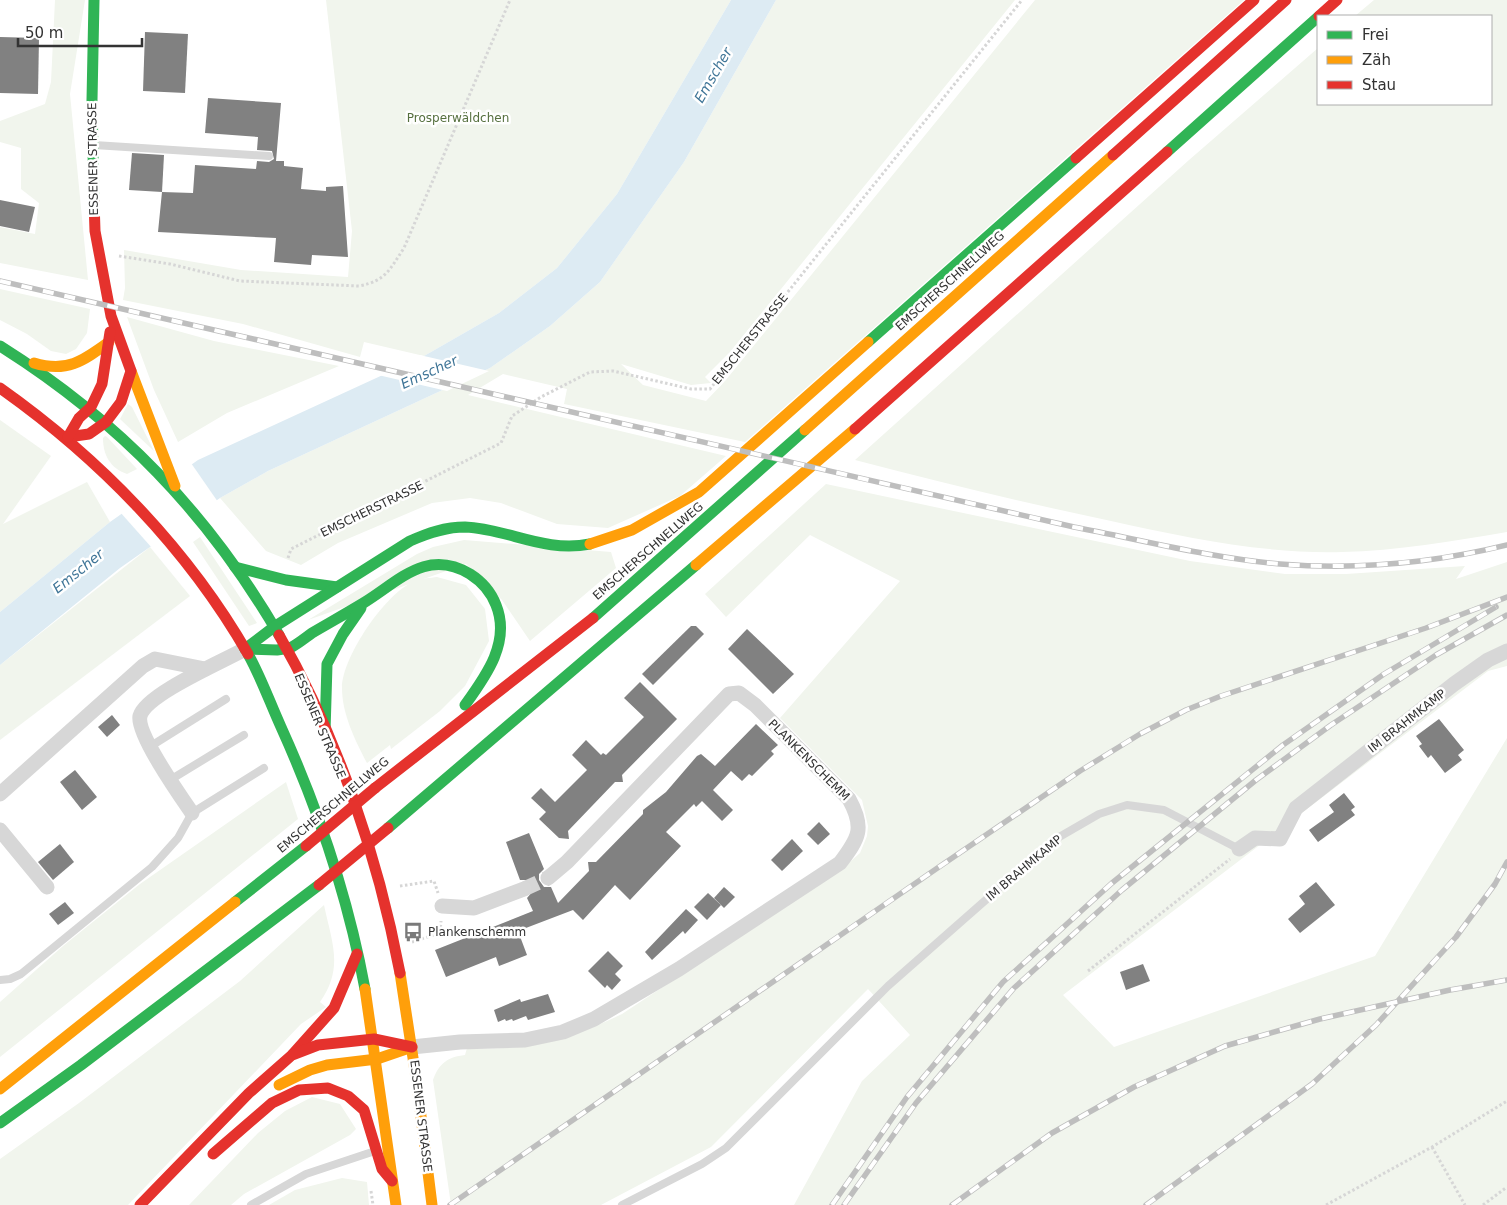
<svg xmlns="http://www.w3.org/2000/svg" width="1507" height="1205" font-family="'DejaVu Sans',sans-serif">
<style>
.green{fill:#f1f5ed}
.water{fill:#ddebf3}
.pier{fill:#fff}
.building{fill:#818181}
.lines{fill:none;stroke-linecap:round;stroke-linejoin:round}
.street-tunnel{stroke:#d6d6d6;stroke-width:15;stroke-dasharray:15 8;stroke-linecap:butt}
.path{stroke:#d6d6d6;stroke-width:3;stroke-dasharray:2.5 2.5;stroke-linecap:butt}
.lane{stroke:#d7d7d7;stroke-width:8}
.street{stroke:#d7d7d7;stroke-width:15}
.fast{stroke:#30b455;stroke-width:11}
.slow{stroke:#ff9f0a;stroke-width:11}
.jam{stroke:#e5322d;stroke-width:11}
.rail-casing{stroke:#bebebe;stroke-width:5.5}
.rail{stroke:#fff;stroke-width:4;stroke-dasharray:11;stroke-linecap:butt}
.jam-bridge{stroke:#e5322d;stroke-width:11}
.labels{text-anchor:middle;stroke-width:5;stroke-linejoin:round;paint-order:stroke}
.park-label{font-size:12px;fill:#56703f;stroke:#fff}
.street-label{font-size:12px;fill:#333;stroke:#fff}
.poi-label{font-size:12px;fill:#333;stroke:#fff;text-anchor:start}
.water-label{font-size:14px;font-style:italic;fill:#3f7597;stroke:#fff}
</style>
<rect width="100%" height="100%" fill="#fff"/>
<g class="green">
<path d="M55 0H85L70 94 88 280 0 263V227L35 234 39 203 21 189V148L0 142V121L45 104 51 82Z"/>
<path d="M326 0H731L617 194 557 268 499 313 424 356 364 342 360 357 243 324 123 300 125 288 124 250 241 270 348 277 352 231Z"/>
<path d="M776 0H1015L730 352 705 377 711 383 691 385 621 364 643 385 706 401 725 381 1035 0H1244L745 442 564 404 567 389 503 374 468 395 726 456 680 496 608 528 557 524 501 503 470 498 432 503 338 543 301 565 266 551 220 498 268 471 490 368 550 326 600 282 684 162Z"/>
<path d="M1374 0H1507V532C1453 541 1397 551 1342 552 1264 554 1188 538 1111 521 1025 503 940 482 855 460L1189 160 1318 48V104H1491V16H1355Z"/>
<path d="M0 289 90 309 87 333 76 349 66 354 51 351 27 334 0 320Z"/>
<path d="M127 317 214 341 339 366 227 413 178 442 154 390Z"/>
<path d="M128 404 132 407 154 451 120 419Z"/>
<path d="M0 420 51 456 3 524 87 482 110 522 0 612Z"/>
<path d="M105 436 107 437 137 469 127 474C110 468 103 455 103 438Z"/>
<path d="M826 484 1190 561 1285 574H1346L1465 566 1456 579 1507 562V666L1488 671 1063 995 1114 1047 1375 956 1507 738V1205H794L862 1081 910 1035 868 989 711 1147 601 1205H451L433 1080C439 1063 448 1057 465 1055L467 1048C529 1051 566 1041 622 1014L844 867 860 853 867 836 868 826 862 800 780 718 900 581 810 535 726 617 705 594Z"/>
<path d="M200 537 257 623 249 626 193 542Z"/>
<path d="M464 540 611 552 616 568 530 641 502 600 466 564 308 620 417 554 433 547Z"/>
<path d="M150 547 190 596 0 740V665Z"/>
<path d="M437 577 466 585 485 609 489 641 465 686 440 711 391 749 390 745 367 763C355 740 342 714 342 688 342 657 386 592 415 581 421 578 431 578 437 577Z"/>
<path d="M286 782 298 819 0 1057V1002L63 946 140 884Z"/>
<path d="M324 905C332 943 344 968 320 1002L326 1007 301 1024 128 1205H0V1159L79 1103 240 981Z"/>
<path d="M312 1097 340 1104 356 1129 350 1135 244 1194 231 1205H189L258 1133 285 1111Z"/>
<path d="M342 1178 367 1182 369 1205H269L295 1190Z"/>
</g>
<path class="water" d="M731 0H776L684 162 600 282 550 326 490 368 268 471 220 498 120 568 0 665V612L110 522 198 460 424 356 499 313 557 268 617 194Z"/>
<g class="pier">
<path d="M420 355 424 356 489 371 447 391 378 375Z"/>
<path d="M191 463 218 502 152 548 120 512Z"/>
</g>
<g class="building">
<path d="M145 32 188 34 185 93 143 91Z"/>
<path d="M0 37 39 38 38 94 0 93Z"/>
<path d="M208 98 281 103 276 161H284V166L303 168 301 189 326 191V187L343 186 348 257 312 255 311 265 274 262 276 238 158 232 162 192 193 193 195 165 256 169 257 161 269 162 274 159 272 151 257 150 258 137 205 133Z"/>
<path d="M132 153 164 155 162 192 129 190Z"/>
<path d="M0 200 35 207 29 232 0 226Z"/>
<path d="M691 626H696L704 634 653 685 642 674Z"/>
<path d="M747 629 794 674 773 694 728 649Z"/>
<path d="M640 682 677 719 622 775 623 782H615L568 831 569 839 559 838 539 819 546 812 531 798 541 788 555 802 587 770 572 755 586 740 601 755 603 753 606 755 644 717 624 698Z"/>
<path d="M112 715 120 725 107 737 98 727Z"/>
<path d="M1439 719 1464 750 1458 755 1462 760 1445 773 1431 755 1428 758 1419 746 1422 744 1416 736Z"/>
<path d="M756 724 778 745 771 751 774 754 752 776 749 774 742 781 731 771 713 790 733 810 722 821 702 801 696 807 694 804 666 832 681 846 630 900 615 885 583 920 573 910 518 931 527 955 499 966 496 957 446 977 435 950 533 911 527 898 533 891V885L526 880H520L506 842 529 833 544 869 539 874V880L544 887H551L558 903 589 871 588 862H596L643 814V810L666 792 697 756 701 754 715 766Z"/>
<path d="M75 770 97 797 82 810 60 782Z"/>
<path d="M1344 793 1355 807 1351 810 1355 815 1318 842 1309 830 1334 812 1329 805Z"/>
<path d="M819 822 830 834 818 845 807 834Z"/>
<path d="M792 839 803 851 782 871 771 860Z"/>
<path d="M60 844 74 862 53 880 38 862Z"/>
<path d="M1316 882 1335 905 1300 933 1288 919 1305 904 1299 896Z"/>
<path d="M724 887 735 897 724 908 714 898Z"/>
<path d="M708 893 721 905 707 920 694 907Z"/>
<path d="M65 902 74 913 58 925 49 914Z"/>
<path d="M686 909 698 920 685 934 683 931 652 960 645 952Z"/>
<path d="M608 951 623 966 615 974 621 980 612 990 607 985 605 988 588 971Z"/>
<path d="M1143 964 1150 981 1126 990 1120 972Z"/>
<path d="M548 994 555 1012 528 1020 526 1016 513 1021 512 1019 506 1021 505 1019 498 1022 494 1010 520 999 521 1002Z"/>
</g>
<g class="lines">
<path class="street-tunnel" d="M524 889 548 878"/>
<g class="path">
<path d="M119 256 170 264 240 281 359 286C386 281 390 269 404 248L510 0"/>
<path d="M288 558 291 549 501 443 512 416 541 397 590 372 613 371 691 389H710L1022 0"/>
<path d="M400 886 434 881 438 893"/>
<path d="M412 942 440 933 441 921"/>
<path d="M1088 971 1230 859"/>
<path d="M1432 1147 1465 1205"/>
<path d="M371 1191 373 1205"/>
<path d="M1326 1205 1432 1147 1507 1101"/>
<path d="M1483 1205 1507 1187"/>
</g>
<g class="lane">
<path d="M94 145 269 156"/>
<path d="M151 746 226 699"/>
<path d="M170 780 244 735"/>
<path d="M0 980 10 979 21 974 152 867 178 838 192 813 264 768"/>
<path d="M251 1205 306 1174 372 1152"/>
<path d="M622 1205 702 1164 726 1148 888 986 1054 840 1099 814 1127 805 1164 810 1239 849"/>
</g>
<g class="street">
<path d="M0 794 143 666 155 659 205 669"/>
<path d="M192 813C181 797 136 733 140 716 146 694 224 661 245 649"/>
<path d="M0 830 47 887"/>
<path d="M1239 849 1255 838 1280 839 1296 808 1454 684 1488 660 1507 651"/>
<path d="M442 906 474 908 524 889"/>
<path d="M412 1047 460 1042 525 1040 563 1032 594 1019 679 969 840 863C859 838 865 828 849 799L755 705 739 693 729 694 567 862 548 878"/>
</g>
<g class="fast">
<path d="M94 0 92 100 94 201"/>
<path d="M1167 152 1318 17"/>
<path d="M868 342 1076 158"/>
<path d="M0 346C119 421 208 513 279 635"/>
<path d="M235 567 286 580 337 587"/>
<path d="M593 618 805 430"/>
<path d="M245 649 274 627 410 541C428 533 445 527 465 527 509 529 544 553 590 544"/>
<path d="M245 649 277 650 290 648C298 644 305 638 312 633 329 623 347 613 365 602 399 581 427 548 470 574 481 581 491 592 496 605 511 642 486 676 465 705"/>
<path d="M248 654C261 677 270 703 281 727 319 811 348 897 365 989"/>
<path d="M325 732 327 664 343 634 361 608"/>
<path d="M388 828 696 565"/>
<path d="M235 902 306 846"/>
<path d="M0 1123 81 1065 319 885"/>
</g>
<g class="slow">
<path d="M34 363C67 373 83 361 109 342"/>
<path d="M131 371 175 486"/>
<path d="M805 430 1113 155"/>
<path d="M590 544 632 530 699 492 868 342"/>
<path d="M696 565 855 429"/>
<path d="M400 973 417 1084 432 1205"/>
<path d="M365 989 396 1205"/>
<path d="M279 1085 310 1070 327 1065 377 1059 412 1047"/>
<path d="M0 1089 235 902"/>
</g>
<g class="jam">
<path d="M1319 16 1337 0"/>
<path d="M1113 155 1286 0"/>
<path d="M1076 158 1254 0"/>
<path d="M0 388C99 458 187 548 248 654"/>
<path d="M855 429 1167 152"/>
<path d="M68 437 89 434 106 422 121 402 131 371 111 316 95 231 94 201"/>
<path d="M68 437 79 418 91 407 102 384 110 332"/>
<path d="M279 635C338 738 378 857 400 973"/>
<path d="M375 788 593 618"/>
<path d="M293 1054 334 1008 357 954"/>
<path d="M213 1154 272 1103 299 1090 328 1088 348 1096 364 1110 382 1169 392 1181"/>
<path d="M140 1205 249 1093 292 1055 318 1045 374 1039 412 1047"/>
</g>
<defs>
<g id="rail">
<path d="M0 281 1074 527C1142 540 1211 558 1280 564 1355 570 1434 563 1507 545"/>
<path d="M450 1205 936 869 1080 771 1140 734 1186 710 1221 696 1426 628 1507 597"/>
<path d="M832 1205 907 1097 1003 982 1112 883 1283 745 1384 674 1496 607"/>
<path d="M844 1205 916 1103 1014 988 1122 890 1256 780 1331 725 1436 655 1507 615"/>
<path d="M952 1205 1052 1133 1134 1087 1225 1046 1320 1019 1450 990 1507 980"/>
<path d="M1146 1205 1312 1084 1376 1025 1456 937 1495 884 1507 862"/>
</g>
</defs>
<use href="#rail" class="rail-casing"/>
<use href="#rail" class="rail"/>
<g class="jam-bridge">
<path d="M306 846 375 788"/>
<path d="M319 885 388 828"/>
</g>
</g>
<defs>
<symbol id="bus-bare" viewBox="-9 -9 18 18"><path d="M-5-6H5V4H4V6H2V4H-2V6H-4V4H-5ZM-3.5-4V0h7V-4ZM-3.5 1.2v1.5H-2V1.2ZM2 1.2v1.5H3.5V1.2Z" fill="#7a7a7a" stroke="#fff" stroke-width="2.5" paint-order="stroke"/></symbol>
</defs>
<g fill-rule="evenodd">
<use href="#bus-bare" x="399" y="918" width="28" height="28"/>
</g>
<g class="labels">
<g class="park-label">
<text x="458" y="122">Prosperwäldchen</text>
</g>
<g class="street-label">
<text transform="translate(93 159) rotate(-91)" y="4">ESSENER STRASSE</text>
<text transform="translate(950 281) rotate(-42)" y="4">EMSCHERSCHNELLWEG</text>
<text transform="translate(750 339) rotate(-51)" y="4">EMSCHERSTRASSE</text>
<text transform="translate(372 509) rotate(-26)" y="4">EMSCHERSTRASSE</text>
<text transform="translate(648 551) rotate(-41)" y="4">EMSCHERSCHNELLWEG</text>
<text transform="translate(1407 721) rotate(-38)" y="4">IM BRAHMKAMP</text>
<text transform="translate(320 726) rotate(67)" y="4">ESSENER STRASSE</text>
<text transform="translate(809 760) rotate(45)" y="4">PLANKENSCHEMM</text>
<text transform="translate(333 805) rotate(-40)" y="4">EMSCHERSCHNELLWEG</text>
<text transform="translate(1024 868) rotate(-40)" y="4">IM BRAHMKAMP</text>
<text transform="translate(421 1116) rotate(83)" y="4">ESSENER STRASSE</text>
</g>
<g class="poi-label">
<text x="428" y="936">Plankenschemm</text>
</g>
<g class="water-label">
<text transform="translate(713 75) rotate(-60)" y="5">Emscher</text>
<text transform="translate(429 372) rotate(-25)" y="5">Emscher</text>
<text transform="translate(78 571) rotate(-39)" y="5">Emscher</text>
</g>
</g>
<rect x="1317" y="15" width="175" height="90" fill="#ffffff" stroke="#adadad"/>
<rect x="1327" y="31" width="25" height="8" fill="#30b455" stroke="#adadad"/>
<text x="1362" y="40" font-size="15" fill="#333333">Frei</text>
<rect x="1327" y="56" width="25" height="8" fill="#ff9f0a" stroke="#adadad"/>
<text x="1362" y="65" font-size="15" fill="#333333">Zäh</text>
<rect x="1327" y="81" width="25" height="8" fill="#e5322d" stroke="#adadad"/>
<text x="1362" y="90" font-size="15" fill="#333333">Stau</text>
<path d="M18 38v8h124v-8" fill="none" stroke="#333333" stroke-width="2.5"/>
<text x="25" y="38" font-size="15" fill="#333333" stroke="#ffffff" stroke-width="4" paint-order="stroke">50 m</text>
</svg>
